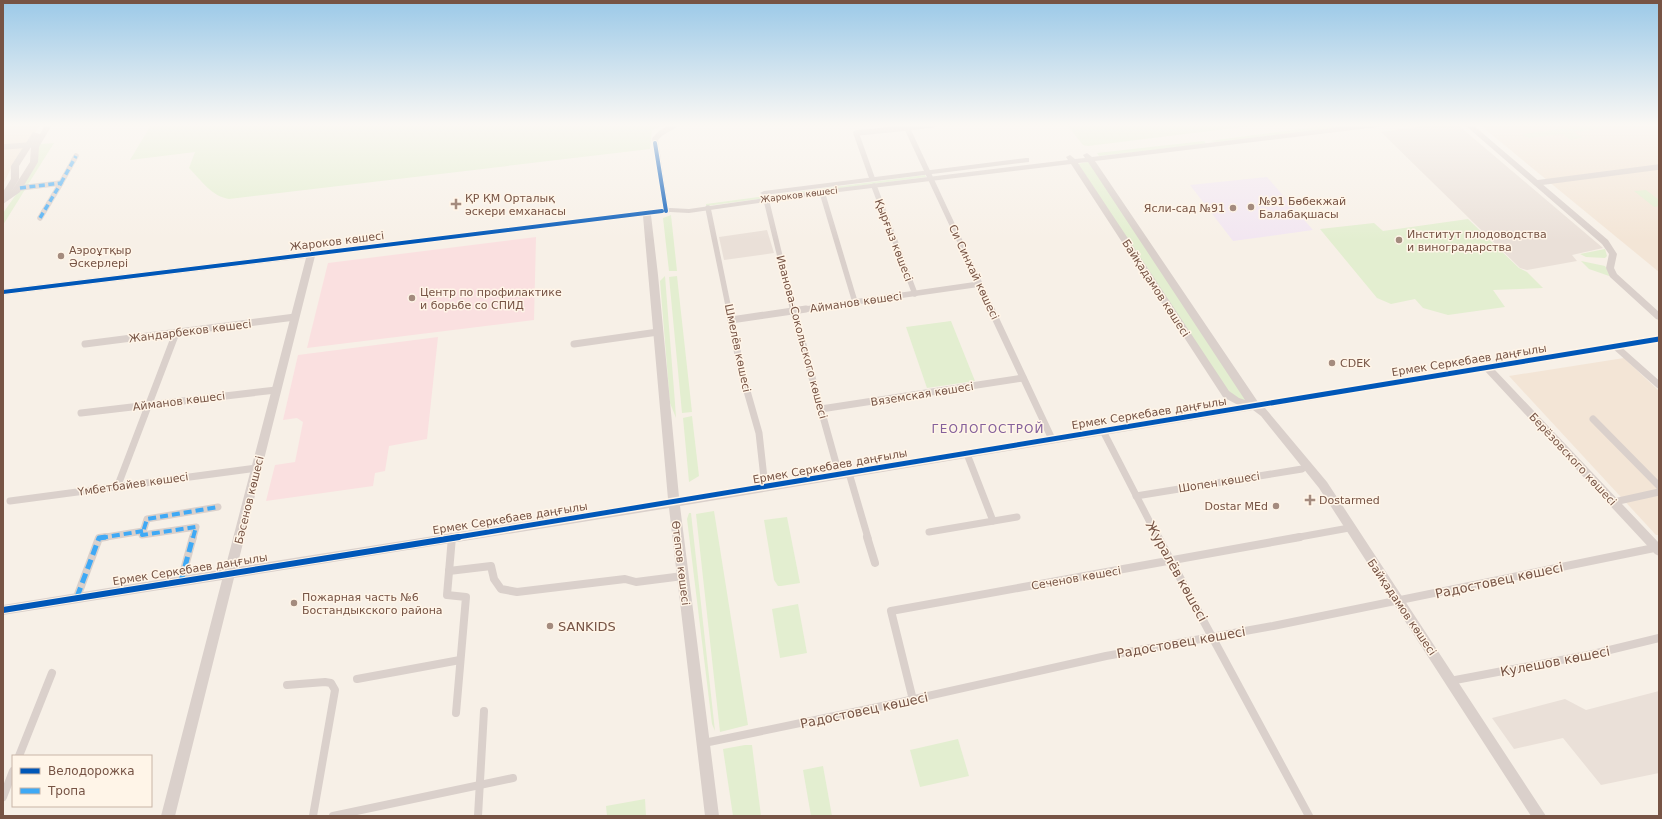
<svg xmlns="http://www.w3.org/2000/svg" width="1662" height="819" font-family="'DejaVu Sans',sans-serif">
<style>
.residential{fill:#f3e5d6}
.industrial{fill:#eae0d8}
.education{fill:#f2e6f1}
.medical{fill:#fae0e0}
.green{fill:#e3eed0}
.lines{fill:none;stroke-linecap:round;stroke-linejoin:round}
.street-far2{stroke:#dad0cb;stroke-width:5.5}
.street-far1{stroke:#dad0cb;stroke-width:7}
.street{stroke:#dad0cb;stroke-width:8}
.secondary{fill:#dad0cb;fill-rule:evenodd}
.quiet-far2{stroke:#3fa9f5;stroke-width:3.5;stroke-dasharray:6 3.5;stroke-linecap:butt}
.quiet-far1{stroke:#3fa9f5;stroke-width:4;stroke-dasharray:8 4;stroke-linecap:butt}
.quiet{stroke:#3fa9f5;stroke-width:5;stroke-dasharray:10 5;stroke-linecap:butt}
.cycleway-far2-casing{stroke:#fff5e8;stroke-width:6}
.cycleway-far1-casing{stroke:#fff5e8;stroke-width:8}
.cycleway-casing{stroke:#fff5e8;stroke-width:8}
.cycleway-far2{stroke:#0057b8;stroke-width:4}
.cycleway-far1{stroke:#0057b8;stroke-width:5}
.cycleway{stroke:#0057b8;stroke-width:6}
.poi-dot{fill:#a48b7e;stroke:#fff5e8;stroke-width:1.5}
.labels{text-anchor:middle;stroke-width:3;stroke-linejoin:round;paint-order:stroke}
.far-street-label{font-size:9px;fill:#775445;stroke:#fff5e8}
.poi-label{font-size:11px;fill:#775445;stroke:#fff5e8;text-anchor:start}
.street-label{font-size:11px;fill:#775445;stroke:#fff5e8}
.neighbourhood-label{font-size:12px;letter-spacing:1px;fill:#84609b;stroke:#fff5e8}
.near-street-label{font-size:13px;fill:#775445;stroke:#fff5e8}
.near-poi-label{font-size:13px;fill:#775445;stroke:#fff5e8;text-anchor:start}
</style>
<rect width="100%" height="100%" fill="#f7f0e7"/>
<g class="residential">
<path d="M3 125H40L11 168 3 185Z"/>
<path d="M1480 125H1659V272Z"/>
<path d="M1624 358 1659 391V535H1656L1509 376Z"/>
</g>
<g class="industrial">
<path d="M1429 125H1458L1603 248 1572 255 1577 261 1527 270 1520 268 1381 132Z"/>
<path d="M767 230 774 253 724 260 719 237Z"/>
<path d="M1659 691V773L1601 785 1563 738 1514 749 1492 718 1565 699 1586 710Z"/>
</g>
<path class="education" d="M1267 177 1313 230 1233 241 1190 185Z"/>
<g class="medical">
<path d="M536 237 534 320 307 348 328 263Z"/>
<path d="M438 337 427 439 389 446 385 471 375 473 373 486 266 501 275 465 295 462 303 422 297 418 283 420 298 355Z"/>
</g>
<g class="green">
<path d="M151 125H664L652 130 650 149 229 199C211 196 202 181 189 168L195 152 130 160Z"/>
<path d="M1067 125H1259L1088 146 1083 145Z"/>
<path d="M1331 125H1361L1216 142 1209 141Z"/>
<path d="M1589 125H1601L1605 128 1575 132 1582 138 1570 140 1563 134 1529 138 1523 134Z"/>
<path d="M1204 141 1206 144 1099 156 1097 153Z"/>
<path d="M54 143 27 186H21L40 144Z"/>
<path d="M1091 161 1251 403 1232 397 1078 164Z"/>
<path d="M925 175 926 177 706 206V204Z"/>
<path d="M26 188 3 225V213L20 189Z"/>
<path d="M1646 190 1659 200V206L1654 207 1634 191Z"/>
<path d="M671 215 677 271H669L663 218Z"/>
<path d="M1468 219 1519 268 1527 272 1543 288 1493 290 1505 307 1448 315 1423 308 1415 299 1391 304 1377 298 1320 229 1374 223 1383 231Z"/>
<path d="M1605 249 1607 256 1605 258 1586 257 1580 254Z"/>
<path d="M1581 261 1605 266 1612 277 1589 269Z"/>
<path d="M665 276 675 403 676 418 670 403 660 281Z"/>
<path d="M677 276 692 412 682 413 669 277Z"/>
<path d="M951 321 975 381 927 388 906 327Z"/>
<path d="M692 416 699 476 689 482 683 418Z"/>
<path d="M714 511 748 725 720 732 696 514Z"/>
<path d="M689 513H691L715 731 712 724 687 519Z"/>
<path d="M787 517 800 583 781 586H778L774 580 764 520Z"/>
<path d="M798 604 807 653 780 658 772 609Z"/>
<path d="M958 739 969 776 920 787 910 750Z"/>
<path d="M745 745H752L761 816H733L723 749Z"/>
<path d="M823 766 832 816H811L803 770Z"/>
<path d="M645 799 646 816H607L606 806Z"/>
</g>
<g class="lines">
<g class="street-far2">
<path d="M932 125 907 128 992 310"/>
<path d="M3 147 29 145"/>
<path d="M872 178 856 133 907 128"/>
<path d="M61 183 76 156"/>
<path d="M1536 183 1659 167"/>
<path d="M874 186 915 294"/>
<path d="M20 188 61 183 40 218"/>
<path d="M822 192 855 302"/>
<path d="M766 199 793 310"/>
<path d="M708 208 729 310"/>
<path d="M666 211 655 139 661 133 675 125"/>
<path d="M799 310 980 284"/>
</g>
<g class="street-far1">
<path d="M729 309 741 370 759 433 765 487"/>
<path d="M793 309 839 474"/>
<path d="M991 309 1052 439"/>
<path d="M731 320 806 309"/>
<path d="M85 344 295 317"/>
<path d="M574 344 658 332"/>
<path d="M1615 346 1659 385"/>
<path d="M821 409 1023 378"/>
<path d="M81 413 276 390"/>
<path d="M1593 419 1659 486"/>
<path d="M1103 431 1158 538"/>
<path d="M967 454 993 521"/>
<path d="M849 473 868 538"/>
<path d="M118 485 176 333"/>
<path d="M1136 496 1302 469"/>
<path d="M10 501 257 468"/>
<path d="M1614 502 1659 492"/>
<path d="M929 532 1017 517"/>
<path d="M100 538 143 531"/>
<path d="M193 538 196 527 142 535 147 519 218 507"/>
<path d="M1294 538 1349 528"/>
</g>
<g class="street">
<path d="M452 537 447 595 466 597 456 713"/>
<path d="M867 537 875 563"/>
<path d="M1158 537 1309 816"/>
<path d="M449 571 491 566 494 579 501 589 517 592 625 579 636 582 683 576"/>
<path d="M181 581 193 537"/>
<path d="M77 597 99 538 106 537"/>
<path d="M357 679 460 660"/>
<path d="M1450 681 1593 654 1659 638"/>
<path d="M287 685 325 682 331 683 335 690 313 816"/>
<path d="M913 700 891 611 1300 537"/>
<path d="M704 743 892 704 1106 656 1273 626 1659 547"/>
<path d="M19 756 52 673"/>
<path d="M3 797 13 771"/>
<path d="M333 816 513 778"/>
<path d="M478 816 484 711"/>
</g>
<g class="secondary">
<path d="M45 125H52L39 147 38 162 20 192 3 204V192L11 179V166L33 132 40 134ZM31 147 30 162 11 192 19 179V166Z"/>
<path d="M1357 125H1381L1378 127 1095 161 1258 402 1659 336V342L1495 370 1659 543V556L1655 554 1485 371 1265 408 1327 482 1546 816H1531L1319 488 1261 416 1253 410 680 506 719 816H705L669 508 234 578 175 816H161L222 580 3 615V605L225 569 306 258 3 295V289L670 208 689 209 822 190 1068 160 1066 157 1070 155 1075 159 1085 158 1083 155 1087 153 1092 157ZM1088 162 1245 400 1239 398 1229 391 1078 163ZM1071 164 1223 397 1238 405 679 497 658 275 651 215 670 212 689 213 822 194ZM643 216 668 499 237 567 315 256Z"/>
<path d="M1465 125H1473L1608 240 1617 254 1614 268 1617 274 1659 312V320L1656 319 1610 277 1606 268 1609 254 1602 244Z"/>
<path d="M1026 158H1029V162L764 195 760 193 764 191Z"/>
</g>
<g class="quiet-far2">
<path d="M61 183 76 156"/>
<path d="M20 188 61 183 40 218"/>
</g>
<g class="quiet-far1">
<path d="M100 538 143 531"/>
<path d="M193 538 196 527 142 535 147 519 218 507"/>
</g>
<g class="quiet">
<path d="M181 581 193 537"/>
<path d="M77 597 99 538 106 537"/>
</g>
<defs>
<g id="cycleway-far2">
<path d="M655 143 666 211"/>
<path d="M3 292 662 211"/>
</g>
<path id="cycleway-far1" d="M452 538 1659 339"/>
<path id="cycleway" d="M3 610 459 537"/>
</defs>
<use href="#cycleway-far2" class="cycleway-far2-casing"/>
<use href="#cycleway-far1" class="cycleway-far1-casing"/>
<use href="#cycleway" class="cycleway-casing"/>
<use href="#cycleway-far2" class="cycleway-far2"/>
<use href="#cycleway-far1" class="cycleway-far1"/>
<use href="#cycleway" class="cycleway"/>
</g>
<linearGradient id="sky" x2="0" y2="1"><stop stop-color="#9bc9e8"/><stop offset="0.52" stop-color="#fbf8f4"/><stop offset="1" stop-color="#fbf8f4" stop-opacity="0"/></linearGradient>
<rect width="1662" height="240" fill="url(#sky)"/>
<g class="poi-dot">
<path d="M454 198h4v4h4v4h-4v4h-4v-4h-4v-4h4z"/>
<circle cx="1251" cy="207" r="4"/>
<circle cx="1233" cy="208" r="4"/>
<circle cx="1399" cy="240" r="4"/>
<circle cx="61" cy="256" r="4"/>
<circle cx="412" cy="298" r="4"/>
<circle cx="1332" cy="363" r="4"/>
<path d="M1308 494h4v4h4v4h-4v4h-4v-4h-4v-4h4z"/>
<circle cx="1276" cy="506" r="4"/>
<circle cx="294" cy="603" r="4"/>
<circle cx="550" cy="626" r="4"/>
</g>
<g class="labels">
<g class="far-street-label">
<text transform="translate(799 195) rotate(-7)" y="3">Жароков көшесі</text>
</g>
<g class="poi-label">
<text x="465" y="202">ҚР ҚМ Орталық<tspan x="465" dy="13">әскери емханасы</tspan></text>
<text x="1259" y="205">№91 Бөбекжай<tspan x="1259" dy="13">Балабақшасы</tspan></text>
<text x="1225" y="212" text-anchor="end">Ясли-сад №91</text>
<text x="1407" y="238">Институт плодоводства<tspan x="1407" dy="13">и виноградарства</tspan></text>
<text x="69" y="254">Аэроұтқыр<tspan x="69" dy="13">Әскерлері</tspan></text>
<text x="420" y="296">Центр по профилактике<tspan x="420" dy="13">и борьбе со СПИД</tspan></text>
<text x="1340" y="367">CDEK</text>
<text x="1319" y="504">Dostarmed</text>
<text x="1268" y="510" text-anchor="end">Dostar MEd</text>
<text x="302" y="601">Пожарная часть №6<tspan x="302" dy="13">Бостандыкского района</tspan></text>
</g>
<g class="street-label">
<text transform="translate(894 240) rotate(69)" y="4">Қырғыз көшесі</text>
<text transform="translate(337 241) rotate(-7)" y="4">Жароков көшесі</text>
<text transform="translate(974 272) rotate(65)" y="4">Си Синхай көшесі</text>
<text transform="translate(1156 288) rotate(57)" y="4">Байқадамов көшесі</text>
<text transform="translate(856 302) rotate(-8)" y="4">Айманов көшесі</text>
<text transform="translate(190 331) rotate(-7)" y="4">Жандарбеков көшесі</text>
<text transform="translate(802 337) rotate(75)" y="4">Иванова-Сокольского көшесі</text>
<text transform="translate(738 348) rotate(78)" y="4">Шмелёв көшесі</text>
<text transform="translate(1469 360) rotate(-9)" y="4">Ермек Серкебаев даңғылы</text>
<text transform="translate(922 394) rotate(-9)" y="4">Вяземская көшесі</text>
<text transform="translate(179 401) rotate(-7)" y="4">Айманов көшесі</text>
<text transform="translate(1149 413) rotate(-9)" y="4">Ермек Серкебаев даңғылы</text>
<text transform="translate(1573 459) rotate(47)" y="4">Берёзовского көшесі</text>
<text transform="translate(830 466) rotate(-10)" y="4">Ермек Серкебаев даңғылы</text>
<text transform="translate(1219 482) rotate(-9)" y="4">Шопен көшесі</text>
<text transform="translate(133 484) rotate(-8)" y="4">Үмбетбайев көшесі</text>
<text transform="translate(249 500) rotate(-76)" y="4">Бәсенов көшесі</text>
<text transform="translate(510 518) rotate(-9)" y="4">Ермек Серкебаев даңғылы</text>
<text transform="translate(681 563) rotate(83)" y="4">Өтепов көшесі</text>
<text transform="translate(190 569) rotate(-9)" y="4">Ермек Серкебаев даңғылы</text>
<text transform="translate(1076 578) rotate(-10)" y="4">Сеченов көшесі</text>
<text transform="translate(1402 607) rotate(56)" y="4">Байқадамов көшесі</text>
</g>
<g class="neighbourhood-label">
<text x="988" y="433">ГЕОЛОГОСТРОЙ</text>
</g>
<g class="near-street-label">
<text transform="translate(1177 571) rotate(61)" y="5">Журалёв көшесі</text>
<text transform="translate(1499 580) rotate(-12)" y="5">Радостовец көшесі</text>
<text transform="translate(1181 642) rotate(-10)" y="5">Радостовец көшесі</text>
<text transform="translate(1555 661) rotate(-11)" y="5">Кулешов көшесі</text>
<text transform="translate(864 710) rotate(-12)" y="5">Радостовец көшесі</text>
</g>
<g class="near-poi-label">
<text x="558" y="631">SANKIDS</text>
</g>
</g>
<rect width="1662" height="819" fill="none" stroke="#775445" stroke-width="8"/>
<rect x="12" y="755" width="140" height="52" fill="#fff5e8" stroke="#c9b5a7"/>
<rect x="20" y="768" width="20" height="6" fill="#0057b8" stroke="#c9b5a7"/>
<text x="48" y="775" font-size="12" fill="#775445">Велодорожка</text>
<rect x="20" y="788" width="20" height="6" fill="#3fa9f5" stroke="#c9b5a7"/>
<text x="48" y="795" font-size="12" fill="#775445">Тропа</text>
</svg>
